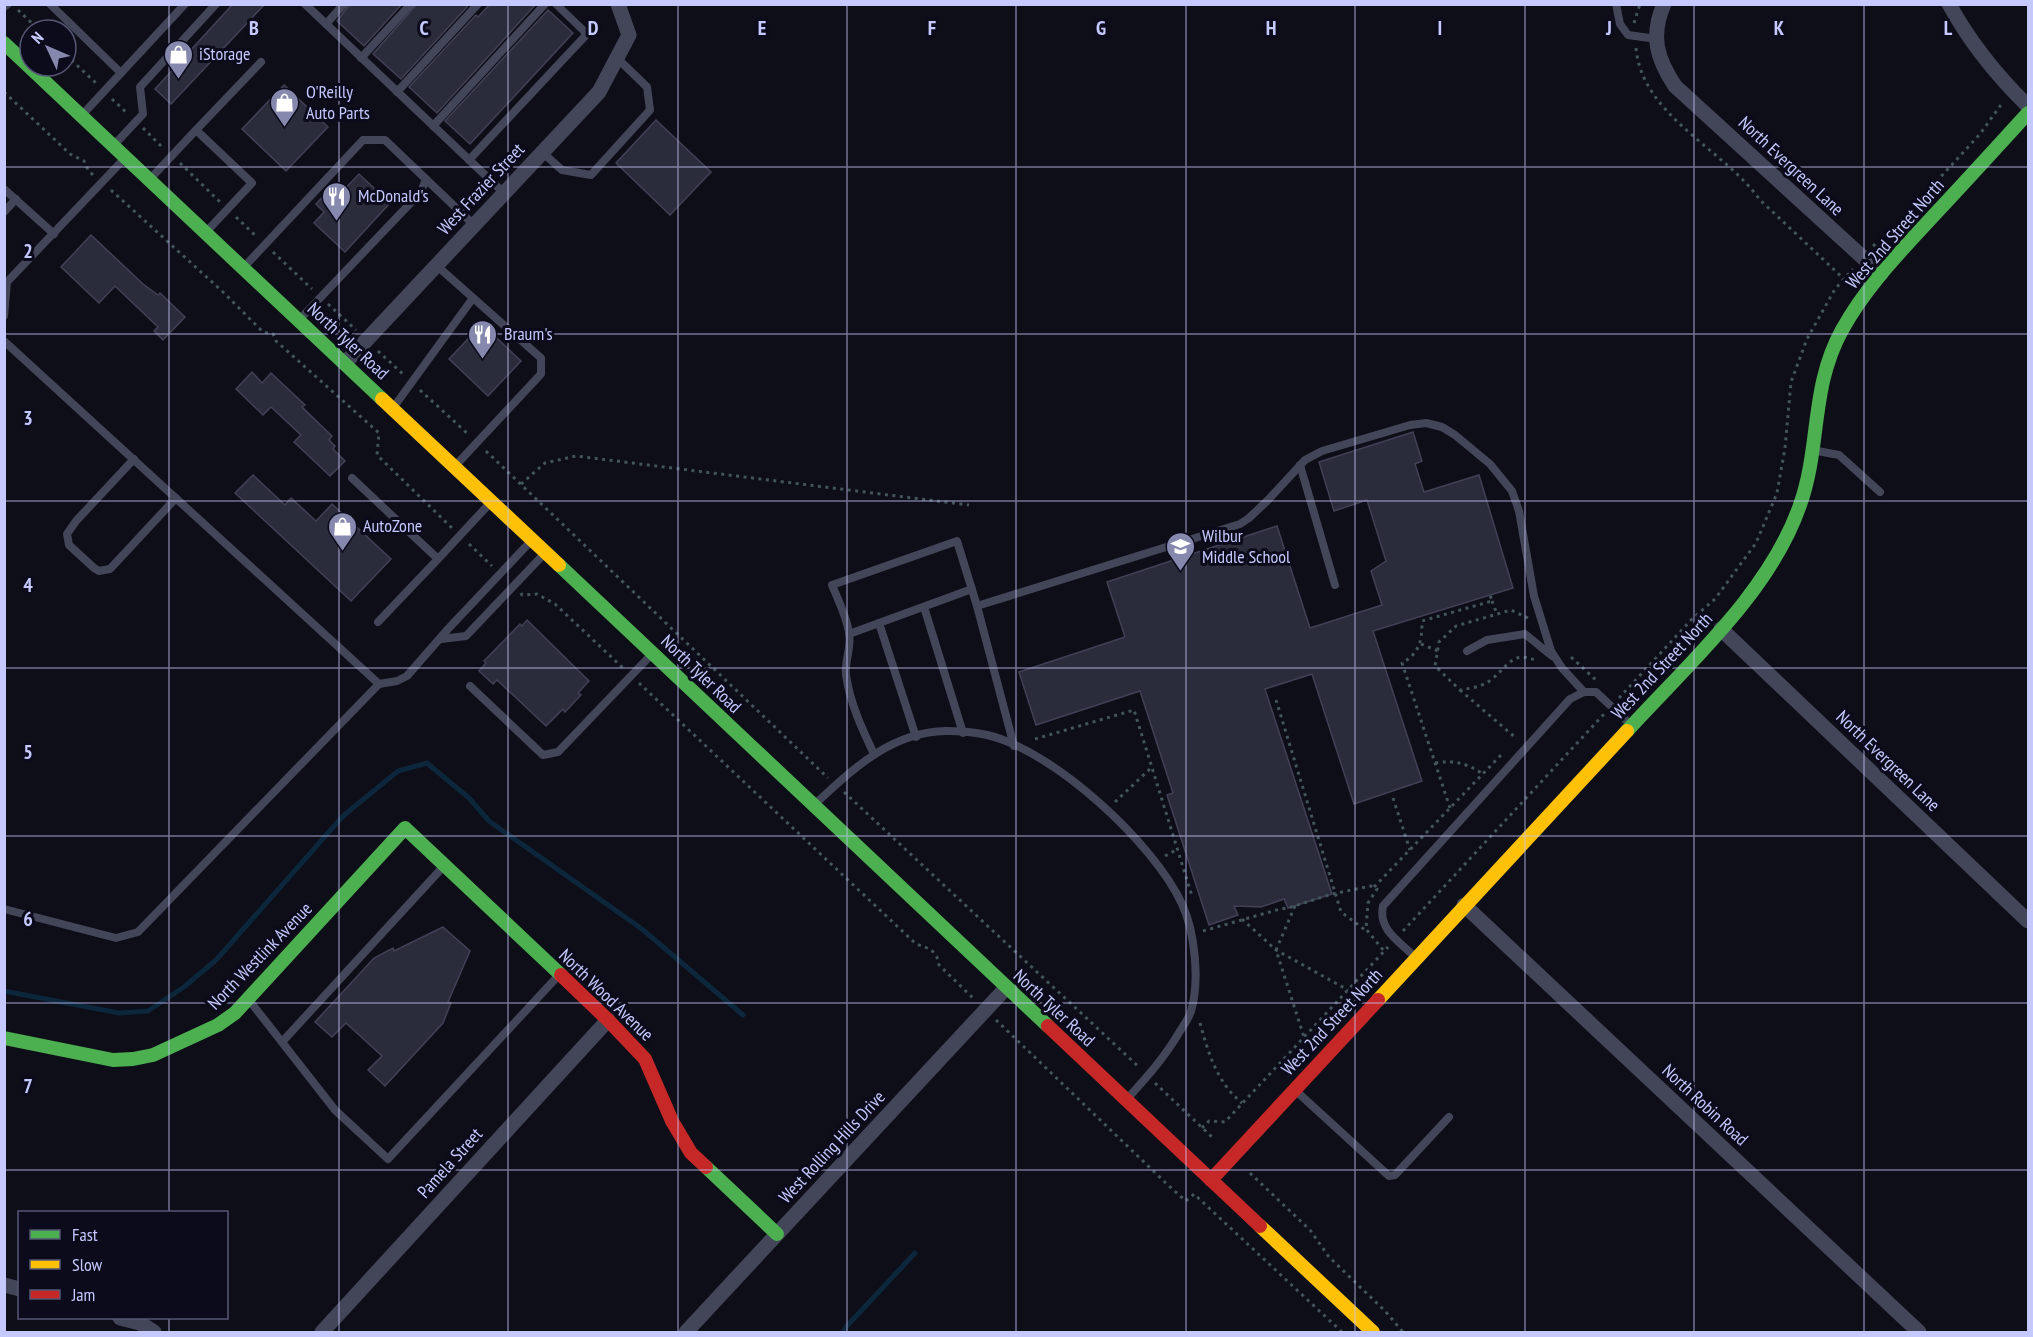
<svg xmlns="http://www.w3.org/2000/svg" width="2033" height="1337" font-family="'PT Sans Narrow',sans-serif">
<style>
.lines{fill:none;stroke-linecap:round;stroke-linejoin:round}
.stream{stroke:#0c263b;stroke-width:5}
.building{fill:#2b2c3b;stroke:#414056;stroke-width:1.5}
.path{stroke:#43545c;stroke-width:3;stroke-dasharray:3 4.5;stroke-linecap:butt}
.lane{stroke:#434559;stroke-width:8}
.street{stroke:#434559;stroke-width:15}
.fast{stroke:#4caf50;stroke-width:14}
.slow{stroke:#ffc107;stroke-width:14}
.jam{stroke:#c62828;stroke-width:14}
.grid{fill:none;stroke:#c6c9fe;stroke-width:1.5;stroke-opacity:0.55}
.labels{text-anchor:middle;stroke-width:6;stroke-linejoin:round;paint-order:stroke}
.poi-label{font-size:18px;fill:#c6c9fe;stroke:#0b0b1b;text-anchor:start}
.street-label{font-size:18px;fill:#c6c9fe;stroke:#0b0b1b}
.grid-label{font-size:20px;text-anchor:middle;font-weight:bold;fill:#c6c9fe;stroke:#0b0b1b;stroke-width:6;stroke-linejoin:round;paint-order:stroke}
</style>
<rect width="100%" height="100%" fill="#0e0e18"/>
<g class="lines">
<g class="stream">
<path d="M4 991 119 1013 148 1011 184 987 216 960 343 816 398 771 427 763 469 798 489 821 642 929 743 1015"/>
<path d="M843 1332 846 1327 915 1253"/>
</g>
</g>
<g class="building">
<path d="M233 4H265L171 104 155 89Z"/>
<path d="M350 4H402L364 46 337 21Z"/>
<path d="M417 4H465L467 7 401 79 373 54Z"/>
<path d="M490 4H536L437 113 409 87 476 15 478 17Z"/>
<path d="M548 10 573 33 470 144 445 121Z"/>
<path d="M284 85 328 127 286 171 242 129Z"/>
<path d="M656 120 711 172 670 215 616 163Z"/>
<path d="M359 174 390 203 345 252 314 223 324 212 316 204 330 189 338 196Z"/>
<path d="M91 235 143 284 158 295 160 293 185 317 163 340 154 331 158 327 115 286 99 303 61 267Z"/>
<path d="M482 324 521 361 488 396 449 359Z"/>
<path d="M252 372 262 383 271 373 305 405 302 407 332 436 329 440 335 446 333 449 345 461 330 476 294 442 301 435 271 407 263 415 236 389Z"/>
<path d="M1413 432 1422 461 1415 464 1424 492 1479 475 1513 588 1373 631 1422 781 1354 804 1312 674 1265 689 1332 894 1288 908 1284 899 1261 907 1234 906 1238 915 1209 925 1167 795 1173 793 1140 691 1036 725 1019 672 1125 637 1107 582 1277 526 1310 628 1382 605 1371 571 1386 561 1367 500 1334 511 1319 462Z"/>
<path d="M253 475 285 505 291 498 316 521 332 504 391 559 351 601 235 493Z"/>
<path d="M527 620 589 681 578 693 581 695 565 712 563 709 546 726 497 680 493 684 479 671 486 663 484 661 520 624 522 626Z"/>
<path d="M443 927 470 951 448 1002 451 1003 443 1023 385 1086 368 1070 382 1056 346 1023 332 1037 315 1022 374 958 393 948 394 951Z"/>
</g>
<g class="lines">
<g class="path">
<path d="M18 10 39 30"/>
<path d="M1634 23 1640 4"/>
<path d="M1636 48C1642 116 1724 149 1760 200L1844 279"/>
<path d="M66 55 97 84"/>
<path d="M4 92 70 154 84 161 88 170 94 176"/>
<path d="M112 99 127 113"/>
<path d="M143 128 164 149"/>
<path d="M180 163 220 202"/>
<path d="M111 190 223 292 263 332 273 334 276 341 379 433 377 455 453 529"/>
<path d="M1916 204 1980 134 2003 102"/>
<path d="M236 217 257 237"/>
<path d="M1873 246 1895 227"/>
<path d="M273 252 312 289"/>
<path d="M328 304 356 330"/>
<path d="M378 351 404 375"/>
<path d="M420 390 468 434"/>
<path d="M486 451 828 778"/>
<path d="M521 484 545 463 576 456 969 505"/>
<path d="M469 544 492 566"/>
<path d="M521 593 522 595 537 594 555 604 623 668"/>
<path d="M1492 601 1497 614"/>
<path d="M1528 618 1511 610 1456 626 1439 642 1435 666 1460 690C1471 688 1483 687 1492 679 1509 665 1513 650 1537 661"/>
<path d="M1421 644 1438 651"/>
<path d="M1571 657 1597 681"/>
<path d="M639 683 916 944C928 948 937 950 939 965L974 999"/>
<path d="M1460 690 1517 739"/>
<path d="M1619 698 1692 619 1715 599 1756 543 1777 493 1785 448 1791 382 1807 339 1835 289 1853 269"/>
<path d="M1276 700 1341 912 1368 932"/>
<path d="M1035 739 1134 710 1192 896"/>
<path d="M1435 763C1455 760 1466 763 1483 774"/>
<path d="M844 792 1140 1068"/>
<path d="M1393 798 1410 850"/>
<path d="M1115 802 1152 767"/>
<path d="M1450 808 1402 663C1420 653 1422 640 1422 621L1492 601 1490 595"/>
<path d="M1165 856 1178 849"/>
<path d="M1374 887 1501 755"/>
<path d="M1295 906 1276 950 1304 1037"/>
<path d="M1242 919 1276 950 1348 990"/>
<path d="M1203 931 1280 909 1288 908 1332 894 1371 886 1377 889 1368 903 1366 929 1384 951"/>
<path d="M1403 931 1604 714"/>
<path d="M996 1020 1169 1186 1186 1201 1194 1194 1342 1332"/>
<path d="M1200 1023C1208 1052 1217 1083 1242 1103"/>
<path d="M1155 1083 1213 1138"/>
<path d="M1202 1128 1209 1121 1225 1122 1388 947"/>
<path d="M1250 1173 1310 1230 1329 1257 1385 1311 1403 1332"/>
</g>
<g class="lane">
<path d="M50 4 121 73 83 114"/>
<path d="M305 4 504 193"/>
<path d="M1616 4 1620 24 1628 35 1657 39"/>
<path d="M4 7 8 4"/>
<path d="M326 24 344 4"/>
<path d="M361 58 411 4"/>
<path d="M121 73 185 4"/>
<path d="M397 92 478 4"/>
<path d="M433 126 545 4"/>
<path d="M196 130 261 62"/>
<path d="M114 145 143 114 140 87 216 4"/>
<path d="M542 152 562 170 591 175 650 110 647 87 617 58"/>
<path d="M469 160 587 34 556 4"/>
<path d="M151 178 196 130 252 183 207 231"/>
<path d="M4 189 54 234"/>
<path d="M4 212 16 199"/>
<path d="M436 265 541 358V374L456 465"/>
<path d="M244 267 363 140H385L474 225"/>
<path d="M4 316 7 282 125 158"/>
<path d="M299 320 421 192 426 179"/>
<path d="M4 341 379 684 138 932 116 938 4 909"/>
<path d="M393 408 473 298"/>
<path d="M1812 450 1839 455 1880 492"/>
<path d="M134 459 76 521 67 534 69 545 94 568 99 571 110 569 176 498"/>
<path d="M1300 465 1335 585"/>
<path d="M352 478 438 559 491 502"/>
<path d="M924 607 963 733"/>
<path d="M378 622 438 559"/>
<path d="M879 623 916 737"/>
<path d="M849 634 972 589"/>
<path d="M441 639 466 636 545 553"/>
<path d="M1467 651 1487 640 1525 634 1552 656"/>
<path d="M379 684 397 681 407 676 448 629 530 542"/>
<path d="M470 686 543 755 558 752 652 654"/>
<path d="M1014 746 977 606 1240 524 1249 518 1267 501 1305 460 1322 451 1410 425 1426 423 1442 427 1455 435 1490 464 1512 491 1519 511 1534 596 1551 651 1562 668 1584 692"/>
<path d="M874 754C862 729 850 703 846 675 844 662 852 647 849 633 847 617 838 600 832 585L957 541 977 606"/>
<path d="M814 805C852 770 890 732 946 731 958 731 974 732 987 735 1053 750 1154 843 1182 904 1195 932 1200 982 1191 1011 1189 1018 1184 1025 1180 1031 1165 1057 1147 1077 1127 1099"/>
<path d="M1415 957C1399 941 1378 930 1383 906L1570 699 1584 692H1596L1630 724"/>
<path d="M249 1000 335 1110 388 1159 558 976"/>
<path d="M282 1042 443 867"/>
<path d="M1295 1090 1389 1176 1395 1175 1449 1117"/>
</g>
<g class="street">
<path d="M1664 4C1650 36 1657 59 1675 86L1881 274"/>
<path d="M1949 4C1971 44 1996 75 2028 106"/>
<path d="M345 363 599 92 629 35 618 4"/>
<path d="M1721 629 2028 921"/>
<path d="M1464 905 1919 1332"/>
<path d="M4 1285 20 1289"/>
<path d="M120 1318 140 1323 154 1332"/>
<path d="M322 1332 608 1020"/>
<path d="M686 1332 1006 988"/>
</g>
<g class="fast">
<path d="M4 43 382 399"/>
<path d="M559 565 1048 1026"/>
<path d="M1627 731C1688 664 1770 592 1800 505 1821 446 1810 388 1842 330 1866 286 1902 250 1936 213 1967 180 1997 147 2028 113"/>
<path d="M4 1038 113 1060 133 1059 153 1055 218 1025 235 1013 405 828 561 975"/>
<path d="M706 1167 777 1234"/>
</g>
<g class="slow">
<path d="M382 399 559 565"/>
<path d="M1378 1000 1627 731"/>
<path d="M1260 1226 1373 1332"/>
</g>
<g class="jam">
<path d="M561 975 608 1020 645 1059 672 1121 691 1153 706 1167"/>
<path d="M1048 1026 1260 1226"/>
<path d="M1211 1180 1378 1000"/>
</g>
</g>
<path class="grid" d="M169 4V1212M339 4V1332M508 4V1332M678 4V1332M847 4V1332M1016 4V1332M1186 4V1332M1355 4V1332M1525 4V1332M1694 4V1332M1864 4V1332M4 167H2028M4 334H2028M4 501H2028M4 668H2028M4 836H2028M4 1003H2028M4 1170H2028M169 1318V1332"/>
<defs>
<symbol id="shop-pin" viewBox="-11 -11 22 30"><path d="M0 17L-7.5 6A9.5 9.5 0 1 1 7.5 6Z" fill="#8688ae" stroke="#0b0b1b"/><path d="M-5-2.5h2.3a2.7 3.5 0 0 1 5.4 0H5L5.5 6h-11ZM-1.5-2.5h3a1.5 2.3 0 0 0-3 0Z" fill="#fff"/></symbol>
<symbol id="restaurant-pin" viewBox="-11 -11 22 30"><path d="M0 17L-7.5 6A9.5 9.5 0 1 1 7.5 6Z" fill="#8688ae" stroke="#0b0b1b"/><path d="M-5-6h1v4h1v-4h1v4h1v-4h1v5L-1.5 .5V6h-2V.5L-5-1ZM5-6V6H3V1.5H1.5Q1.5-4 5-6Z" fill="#fff"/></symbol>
<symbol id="school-pin" viewBox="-11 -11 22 30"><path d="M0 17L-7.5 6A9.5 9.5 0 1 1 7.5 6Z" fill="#8688ae" stroke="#0b0b1b"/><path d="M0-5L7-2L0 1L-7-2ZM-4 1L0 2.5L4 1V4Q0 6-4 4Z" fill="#fff"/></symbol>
</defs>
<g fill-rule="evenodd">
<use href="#shop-pin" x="162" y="38" width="33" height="45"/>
<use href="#shop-pin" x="268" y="86" width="33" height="45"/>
<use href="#restaurant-pin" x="320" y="180" width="33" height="45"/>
<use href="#restaurant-pin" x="466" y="318" width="33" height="45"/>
<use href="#shop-pin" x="326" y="510" width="33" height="45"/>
<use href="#school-pin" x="1164" y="530" width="33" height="45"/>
</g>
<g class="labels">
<g class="poi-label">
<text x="199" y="60">iStorage</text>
<text x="306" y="98">O'Reilly<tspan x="306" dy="21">Auto Parts</tspan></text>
<text x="358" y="202">McDonald's</text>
<text x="504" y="340">Braum's</text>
<text x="363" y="532">AutoZone</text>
<text x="1202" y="542">Wilbur<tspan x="1202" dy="21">Middle School</tspan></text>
</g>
<g class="street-label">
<text transform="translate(1791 166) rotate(43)" y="6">North Evergreen Lane</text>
<text transform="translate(481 189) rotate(-47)" y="6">West Frazier Street</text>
<text transform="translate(1895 234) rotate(-49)" y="6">West 2nd Street North</text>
<text transform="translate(348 341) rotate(43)" y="6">North Tyler Road</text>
<text transform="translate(1662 666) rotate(-47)" y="6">West 2nd Street North</text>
<text transform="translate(701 674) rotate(44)" y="6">North Tyler Road</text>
<text transform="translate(1888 761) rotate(44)" y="6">North Evergreen Lane</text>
<text transform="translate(260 956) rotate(-46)" y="6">North Westlink Avenue</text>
<text transform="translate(606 995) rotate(44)" y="6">North Wood Avenue</text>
<text transform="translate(1054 1008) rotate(43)" y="6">North Tyler Road</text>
<text transform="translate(1332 1022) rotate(-47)" y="6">West 2nd Street North</text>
<text transform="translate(1705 1105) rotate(43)" y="6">North Robin Road</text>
<text transform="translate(832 1147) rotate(-47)" y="6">West Rolling Hills Drive</text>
<text transform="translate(450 1163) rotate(-48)" y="6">Pamela Street</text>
</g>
</g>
<g class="grid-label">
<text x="254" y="35">B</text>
<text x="424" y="35">C</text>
<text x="593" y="35">D</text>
<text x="762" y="35">E</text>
<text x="932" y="35">F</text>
<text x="1101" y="35">G</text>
<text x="1271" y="35">H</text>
<text x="1440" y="35">I</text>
<text x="1609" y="35">J</text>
<text x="1779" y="35">K</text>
<text x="1948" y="35">L</text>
<text x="28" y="258">2</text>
<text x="28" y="425">3</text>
<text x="28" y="592">4</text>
<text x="28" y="759">5</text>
<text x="28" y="926">6</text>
<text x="28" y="1093">7</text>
</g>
<rect width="2033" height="1337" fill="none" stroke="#c6c9fe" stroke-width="12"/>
<rect x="18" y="1211" width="210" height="108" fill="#0b0b1b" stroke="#565776" stroke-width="1.5"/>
<rect x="30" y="1230" width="30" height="9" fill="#4caf50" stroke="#565776" stroke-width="1.5"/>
<text x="72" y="1241" font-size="18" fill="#c6c9fe">Fast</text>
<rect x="30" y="1260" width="30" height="9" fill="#ffc107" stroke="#565776" stroke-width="1.5"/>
<text x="72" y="1271" font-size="18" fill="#c6c9fe">Slow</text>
<rect x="30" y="1290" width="30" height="9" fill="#c62828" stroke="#565776" stroke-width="1.5"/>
<text x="72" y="1301" font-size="18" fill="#c6c9fe">Jam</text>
<g transform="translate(48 48) rotate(314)"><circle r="28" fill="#0b0b1b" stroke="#565776" stroke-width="1.5"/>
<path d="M0-4.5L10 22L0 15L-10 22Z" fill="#8688ae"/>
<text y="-9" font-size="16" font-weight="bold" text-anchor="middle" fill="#c6c9fe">N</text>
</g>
</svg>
